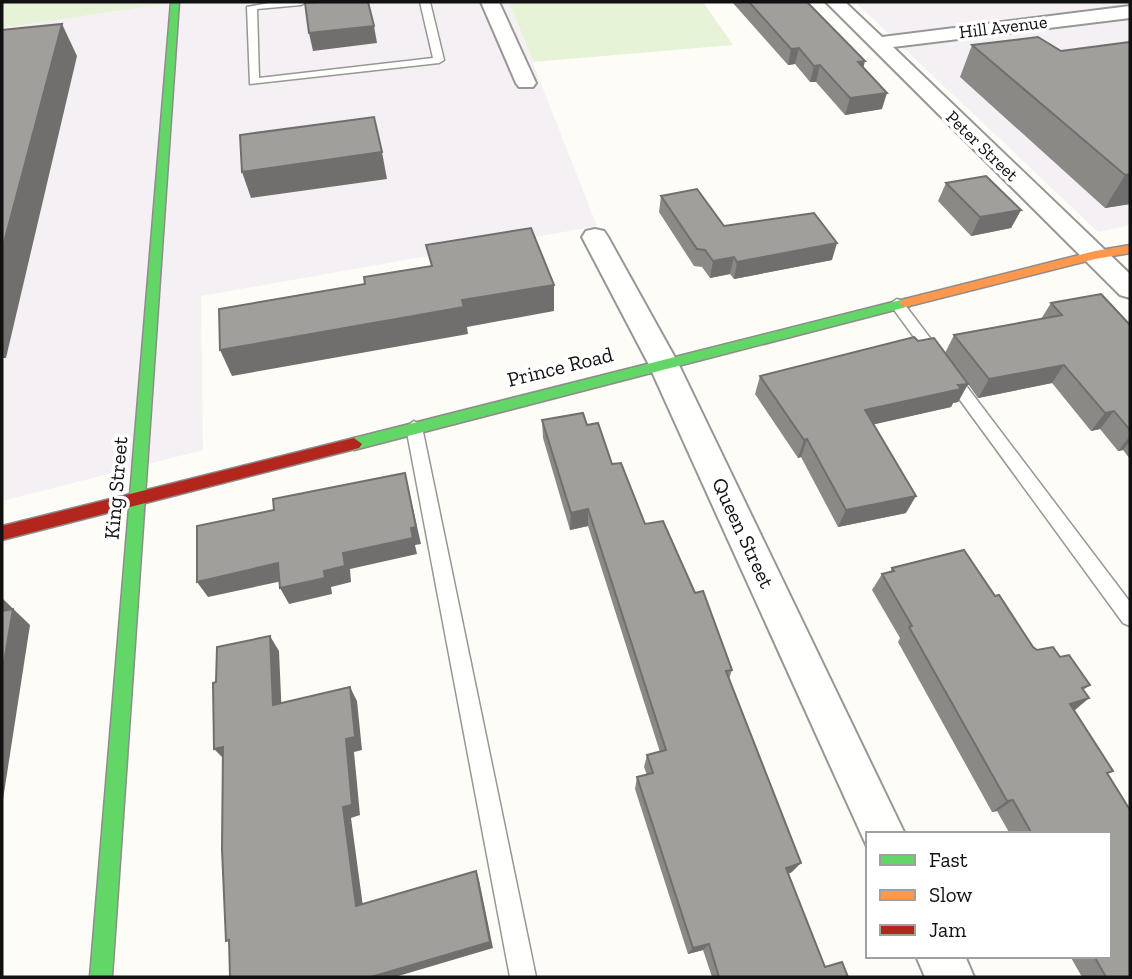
<svg xmlns="http://www.w3.org/2000/svg" width="1132" height="979" font-family="'Zilla Slab',serif">
<style>
.industrial{fill:#f5f0f3}
.green{fill:#e7f3d7}
.lines{fill:none;stroke-linecap:round;stroke-linejoin:round}
.lane-casing{stroke:#979795;stroke-width:3}
.street-casing{stroke:#979795;stroke-width:4}
.fast-casing{stroke:#8e8d8b;stroke-width:3}
.slow-casing{stroke:#8e8d8b;stroke-width:3}
.jam-casing{stroke:#8e8d8b;stroke-width:3}
.lane{fill:#fffffe;fill-rule:evenodd}
.street{fill:#fffffe;fill-rule:evenodd}
.fast{fill:#63d668;fill-rule:evenodd}
.slow{fill:#ff974d;fill-rule:evenodd}
.jam{fill:#b3261e;fill-rule:evenodd}
.wall{fill:#8a8986}
.shaded-wall{fill:#716f6d}
.building{fill:#a19f9c;stroke:#716f6d;stroke-width:2}
.labels{text-anchor:middle;stroke-width:7;stroke-linejoin:round;paint-order:stroke}
.far-street-label{font-size:18px;fill:#111;stroke:#fff}
.street-label{font-size:21px;fill:#111;stroke:#fff}
</style>
<rect width="100%" height="100%" fill="#fdfcf7"/>
<g class="industrial">
<path d="M178 2H509L597 226 201 296 203 450 2 501V28Z"/>
<path d="M855 2H1130V225L1098 232Z"/>
</g>
<g class="green">
<path d="M2 2H178L2 28Z"/>
<path d="M509 2H703L733 45 533 62Z"/>
</g>
<g class="lines">
<defs>
<g id="lane">
<path d="M275 2H306L301 5 257 9 259 78 433 58 420 2H430L444 60 439 63 250 84 247 7Z"/>
<path d="M897 299 902 301 1130 602V626L1123 623 892 307 890 304Z"/>
<path d="M414 421 422 427 536 977H510L406 427Z"/>
</g>
<g id="street">
<path d="M481 2H499L536 83 533 87H519L516 83Z"/>
<path d="M826 2H845L882 37 1130 6V18L893 47 1130 274V298L1120 295Z"/>
<path d="M595 229 604 231 608 237 678 363 905 834H868V849L648 363 582 237 586 231Z"/>
<path d="M916 956H965L974 977H925Z"/>
</g>
<g id="fast">
<path d="M171 2H179L112 977H90Z"/>
<path d="M905 299 910 300V306L354 450 346 444 354 438Z"/>
</g>
<path id="slow" d="M1130 245V253L1095 259 905 307 898 303 905 299 1095 251Z"/>
<path id="jam" d="M354 438 362 444 359 448 2 540V526Z"/>
</defs>
<use href="#lane" class="lane-casing"/>
<use href="#street" class="street-casing"/>
<use href="#fast" class="fast-casing"/>
<use href="#slow" class="slow-casing"/>
<use href="#jam" class="jam-casing"/>
<use href="#lane" class="lane"/>
<use href="#street" class="street"/>
<use href="#fast" class="fast"/>
<use href="#slow" class="slow"/>
<use href="#jam" class="jam"/>
</g>
<g class="wall">
<path d="M732 2H807L863 68 882 109 845 115 816 82H810L795 64 788 65Z"/>
<path d="M1130 42V204L1105 208 960 77 972 45 1061 51Z"/>
<path d="M946 183 1021 210 1011 228 971 236 938 201Z"/>
<path d="M661 196 724 226 832 260 734 279 730 274 710 278 702 267 694 266 659 212Z"/>
<path d="M1051 303 1130 325V459L1123 450 1118 451 1100 429 1091 431 1052 383 978 398 968 384 958 402 953 403 951 407 874 424 906 513 838 527 801 457 798 458 755 394 760 376 918 341 945 353 954 335 1041 319Z"/>
<path d="M542 420 587 425 612 464 645 524 695 593 732 670 729 679 792 872 788 874 825 967 848 977H712L703 950 688 954 635 789 637 777 647 775 644 767 647 755 660 752 588 526 570 530 543 438Z"/>
<path d="M892 568 995 596 1033 647 1037 650 1060 657 1090 685 1083 690 1089 698 1074 711 1108 775 1130 977H1082L1070 956H1109V834H1010L997 811 992 812 898 642 900 638 872 590 882 574 890 572Z"/>
</g>
<g class="shaded-wall">
<path d="M62 24 77 56 6 358H2V250Z"/>
<path d="M374 26 377 43 313 51 309 33Z"/>
<path d="M799 48 795 64 788 65 791 49Z"/>
<path d="M865 61 861 77 858 62Z"/>
<path d="M820 65 816 82H810L814 66Z"/>
<path d="M887 93 882 109 845 115 850 98Z"/>
<path d="M382 152 387 179 251 198 242 172Z"/>
<path d="M1130 174V204L1105 208 1125 175Z"/>
<path d="M1021 210 1011 228 971 236 980 217Z"/>
<path d="M837 243 832 260 734 279 737 262Z"/>
<path d="M734 257 730 274 710 278 713 261Z"/>
<path d="M554 285V311L467 327 468 334 232 376 220 350 462 300Z"/>
<path d="M1064 365 1052 383 978 398 989 379Z"/>
<path d="M968 384 958 402 953 403 951 407 858 428 865 410Z"/>
<path d="M1114 411 1100 429 1091 431 1105 413Z"/>
<path d="M1130 436V441L1123 450 1118 451Z"/>
<path d="M807 439 801 457 798 458 804 440Z"/>
<path d="M405 473 421 544 415 545 417 554 350 569 351 582 331 587 332 594 289 604 280 588 324 571 343 553 411 528Z"/>
<path d="M916 496 906 513 838 527 846 510Z"/>
<path d="M588 509V526L570 530 571 513Z"/>
<path d="M278 563 287 580 208 597 197 582Z"/>
<path d="M2 598 30 625 2 806Z"/>
<path d="M270 636 279 651 282 719 273 705Z"/>
<path d="M350 687 357 701 362 750 354 752 360 815 351 818 364 914 356 906 343 807Z"/>
<path d="M1089 698 1072 712 1070 704Z"/>
<path d="M223 747 226 761 214 749Z"/>
<path d="M1013 800 997 811 992 812 1007 801Z"/>
<path d="M801 863 792 872 778 877 786 868Z"/>
<path d="M476 871 479 880 493 948 395 977H371Z"/>
<path d="M709 944 703 950 688 954 693 948Z"/>
</g>
<g class="building">
<path d="M320 2H368L374 26 309 33 305 3Z"/>
<path d="M749 2H807L865 61 858 62 887 93 850 98 820 65 814 66 799 48 791 49Z"/>
<path d="M62 24 2 250V30Z"/>
<path d="M1038 37 1061 51 1130 42V174L1125 175 972 45Z"/>
<path d="M374 117 382 152 242 172 240 135Z"/>
<path d="M986 176 1021 210 980 217 946 183Z"/>
<path d="M697 189 724 226 814 213 837 243 737 262 734 257 713 261 705 250 697 249 661 196Z"/>
<path d="M531 228 554 285 462 300 464 307 220 350 219 309 365 284 364 277 432 266 426 245Z"/>
<path d="M1101 294 1130 325V430L1114 411 1105 413 1064 365 989 379 954 335 1062 315 1051 303Z"/>
<path d="M914 337 918 341 934 338 968 384 958 385 961 389 865 410 916 496 846 510 807 439 804 440 760 376Z"/>
<path d="M583 413 587 425 598 423 612 464 621 463 645 524 663 521 695 593 703 591 732 670 726 671 801 863 786 868 825 967 842 962 848 977H719L709 944 693 948 637 777 653 773 647 755 666 750 588 509 571 513 542 420Z"/>
<path d="M405 473 416 527 411 528 413 538 343 553 345 566 324 571 325 578 280 588 278 563 197 582V526L274 510 273 499Z"/>
<path d="M964 550 995 596 999 595 1033 647 1037 650 1053 647 1060 657 1069 655 1090 685 1082 688 1089 698 1070 704 1113 771 1107 773 1130 810V977H1106L1094 956H1109V834H1032L1013 800 1007 801 909 627 912 626 882 574 894 571 892 568Z"/>
<path d="M13 609 2 674V611Z"/>
<path d="M270 636 273 705 350 687 355 737 346 739 352 805 343 807 356 906 476 871 490 942 371 977H230L229 940 226 941 222 849 223 747 214 749 213 683 216 682 217 647Z"/>
</g>
<g class="labels">
<g class="far-street-label">
<text transform="translate(1003 27) rotate(-7)" y="6">Hill Avenue</text>
<text transform="translate(982 146) rotate(44)" y="6">Peter Street</text>
</g>
<g class="street-label">
<text transform="translate(560 367) rotate(-14)" y="7">Prince Road</text>
<text transform="translate(116 488) rotate(-85)" y="7">King Street</text>
<text transform="translate(743 533) rotate(65)" y="7">Queen Street</text>
</g>
</g>
<rect width="1132" height="979" fill="none" stroke="#111111" stroke-width="7"/>
<rect x="866" y="832" width="245" height="126" fill="#ffffff" stroke="#a0a0a0" stroke-width="2"/>
<rect x="880" y="855" width="35" height="10" fill="#63d668" stroke="#a0a0a0" stroke-width="2"/>
<text x="929" y="867" font-size="21" fill="#111111">Fast</text>
<rect x="880" y="890" width="35" height="10" fill="#ff974d" stroke="#a0a0a0" stroke-width="2"/>
<text x="929" y="902" font-size="21" fill="#111111">Slow</text>
<rect x="880" y="925" width="35" height="10" fill="#b3261e" stroke="#a0a0a0" stroke-width="2"/>
<text x="929" y="937" font-size="21" fill="#111111">Jam</text>
</svg>
